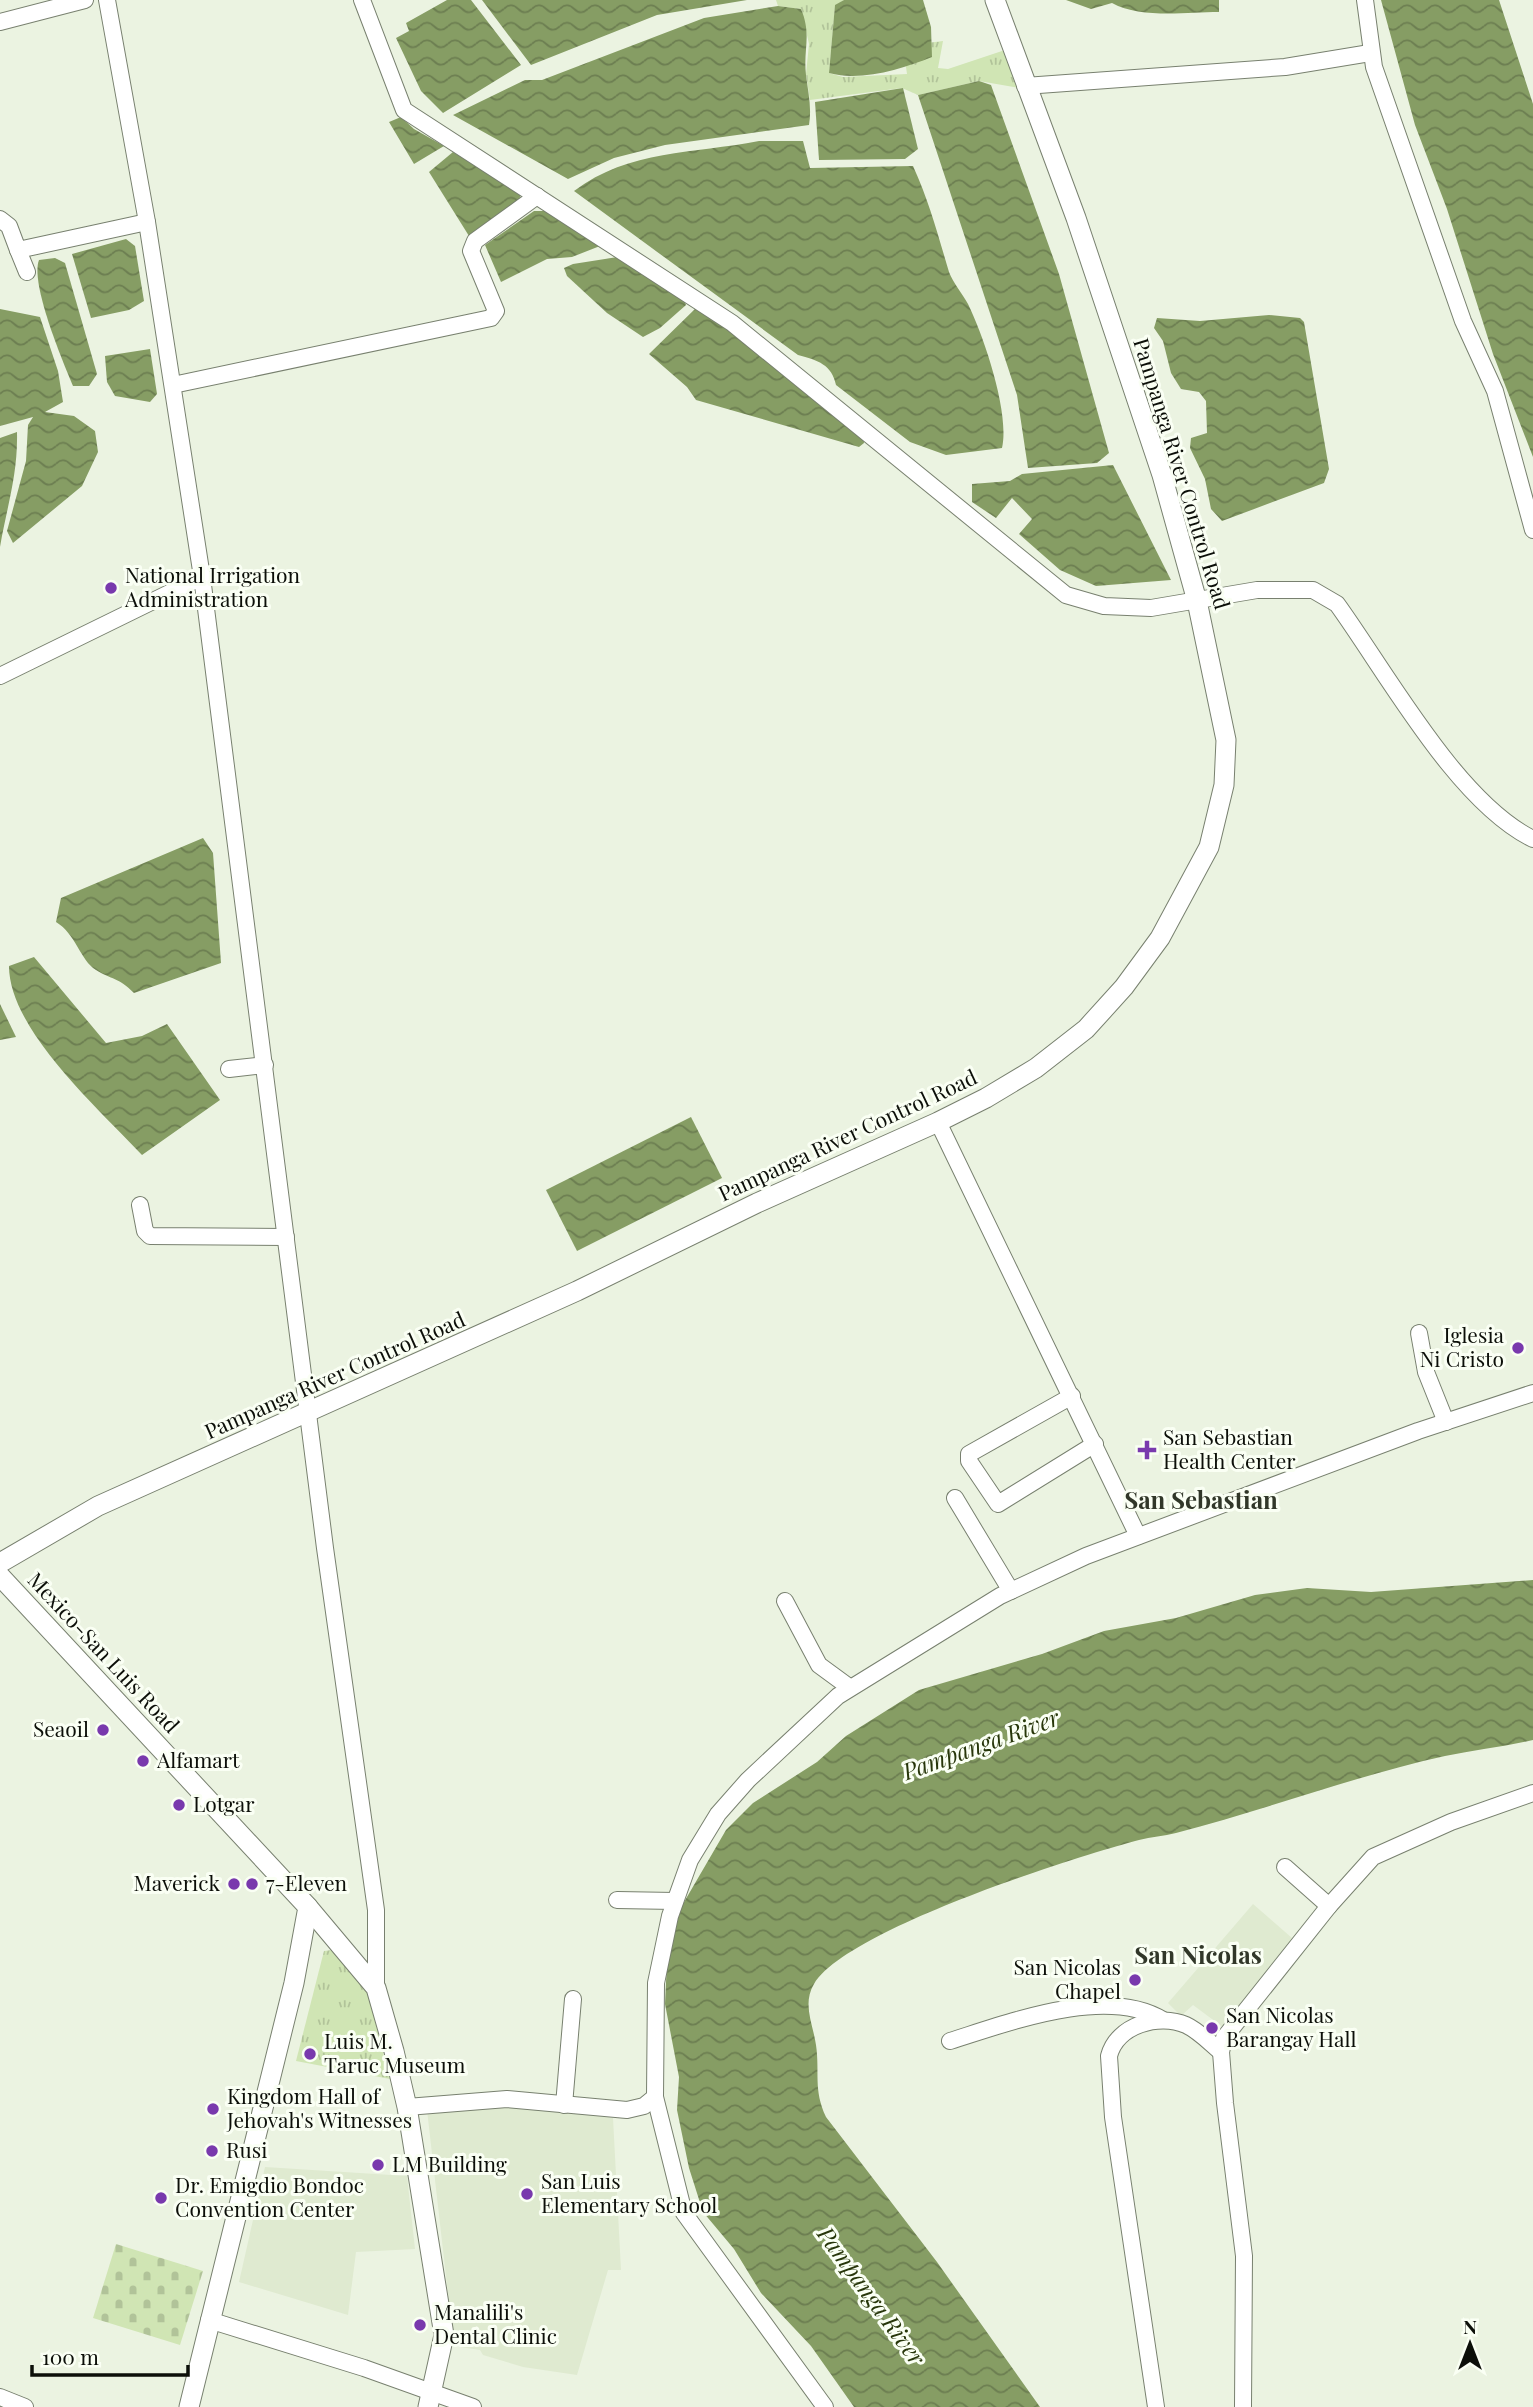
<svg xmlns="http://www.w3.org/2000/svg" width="1533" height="2407" font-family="'Playfair Display',serif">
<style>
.built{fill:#dfead0}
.cemetery{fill:url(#cemetery-stones)}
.park{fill:url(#park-tufts)}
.water{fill:url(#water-waves)}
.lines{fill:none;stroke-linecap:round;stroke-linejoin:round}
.minor-casing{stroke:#78806f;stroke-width:18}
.major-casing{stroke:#78806f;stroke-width:21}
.minor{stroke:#fff;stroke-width:16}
.major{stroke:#fff;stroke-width:19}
.poi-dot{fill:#7939ad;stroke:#fafff4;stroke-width:2.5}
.labels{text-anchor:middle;stroke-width:6;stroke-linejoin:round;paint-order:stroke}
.street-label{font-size:21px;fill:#0c0f09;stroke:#fafff4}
.poi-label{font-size:21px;fill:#0c0f09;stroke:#fafff4;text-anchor:start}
.water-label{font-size:23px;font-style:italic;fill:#27360a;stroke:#fafff4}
.quarter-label{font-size:24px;font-weight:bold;fill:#313729;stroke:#fafff4}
</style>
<defs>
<pattern id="cemetery-stones" width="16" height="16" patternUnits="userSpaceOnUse" patternTransform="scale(1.75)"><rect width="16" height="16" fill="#d0e5b4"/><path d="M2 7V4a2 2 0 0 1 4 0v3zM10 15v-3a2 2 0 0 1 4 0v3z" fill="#b1c399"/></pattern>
<pattern id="park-tufts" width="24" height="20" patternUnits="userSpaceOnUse" patternTransform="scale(1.75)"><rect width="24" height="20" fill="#d0e5b4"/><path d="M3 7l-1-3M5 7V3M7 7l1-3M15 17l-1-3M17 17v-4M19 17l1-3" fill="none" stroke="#b1c399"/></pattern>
<pattern id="water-waves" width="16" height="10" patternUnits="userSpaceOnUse" patternTransform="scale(1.75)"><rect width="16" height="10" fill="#869d64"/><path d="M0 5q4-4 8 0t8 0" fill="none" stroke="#6c7e51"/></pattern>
</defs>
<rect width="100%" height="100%" fill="#ebf3e1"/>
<g class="built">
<path d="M1253 1904 1292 1938 1274 1966 1224 2028 1193 2005 1181 2016 1168 2003Z"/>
<path d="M517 2105 579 2110 613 2118 621 2270H608L577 2375 523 2367 483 2355 480 2350 454 2346 427 2110Z"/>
<path d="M265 2167 407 2176 415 2249 356 2252 348 2315 239 2282Z"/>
</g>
<path class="cemetery" d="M116 2244 203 2271 180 2345 93 2318Z"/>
<g class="park">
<path d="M776 0H844L835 6 829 73 843 77 907 74 903 46 943 41 938 68 948 69 1005 50 1020 88 979 81 918 95 902 88 810 100 806 74 809 44 801 9 778 6Z"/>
<path d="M332 1950 366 1986 390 2079 296 2061 324 1951Z"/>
</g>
<g class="water">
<path d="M447 0H471L521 65 443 113 421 91 396 38 409 31 406 23Z"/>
<path d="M482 0H747L657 15 531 65Z"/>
<path d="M844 0H923L931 27 932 57C902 69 861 82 829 73L835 5Z"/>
<path d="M1066 0H1219V12C1186 12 1141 19 1112 3L1091 9Z"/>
<path d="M1381 0H1499L1533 104V457L1493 354 1447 209 1415 125Z"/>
<path d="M778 6 801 9C812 35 803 49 806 75 808 92 812 107 809 125L665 145 614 158 568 179 453 115 525 80H542L704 18Z"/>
<path d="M979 81 991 85 1059 274 1109 453 1097 463 1028 468 1017 395 918 95Z"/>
<path d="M903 88 918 149 905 159 819 160 815 102Z"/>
<path d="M401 117 414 129 444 146 414 164 389 122Z"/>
<path d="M759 141H803L810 168 913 166C929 201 938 235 949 272 953 283 962 293 968 304 984 337 1010 413 1002 448L946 455 910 442 836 385C832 365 818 360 798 355L574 191C630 149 693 154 759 141Z"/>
<path d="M453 152 521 194 518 203 469 236 429 172Z"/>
<path d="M534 211H547L600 246 572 257 547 259 501 282 485 245Z"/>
<path d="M126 239 135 246 144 301 129 310 91 318 72 254Z"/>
<path d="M624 256 683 296 686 305 660 328 643 337 607 313 567 276 564 268 573 264Z"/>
<path d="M55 258 65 263 97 374 89 386H73C62 360 30 283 39 260Z"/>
<path d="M698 306 863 433 864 443 859 447 696 400 687 387 649 354Z"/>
<path d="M0 309 40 317 58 371 63 402 45 412 74 416 95 431 98 452 82 486 13 543 7 531 26 461 28 425 33 417 0 426Z"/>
<path d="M1269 315 1300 318 1304 322 1329 469 1324 483 1222 521 1211 509 1205 479 1190 448 1191 438 1207 433 1206 401 1199 392 1181 389 1171 373 1163 341 1154 328 1157 318 1200 321Z"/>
<path d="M150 349 157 394 150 402 115 396 107 382 105 356Z"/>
<path d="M17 432C18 475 7 506 0 547V438Z"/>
<path d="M1113 465 1171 580 1096 586 1060 570 1019 534 1032 519 1012 498 996 518 972 502V484L1010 481 1022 474Z"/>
<path d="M203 838 213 853 221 963 134 993C118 977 112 980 96 970 80 960 76 934 56 922L61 898Z"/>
<path d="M34 957 106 1043 142 1036 167 1024 220 1100 142 1155C100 1110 9 1030 9 966Z"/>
<path d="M0 1004 16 1037 0 1040Z"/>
<path d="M691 1117 722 1178 577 1251 546 1190Z"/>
<path d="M1533 1580V1740C1504 1747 1474 1750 1445 1756 1354 1776 1266 1810 1176 1833 1164 1836 1151 1837 1139 1840 1074 1857 846 1930 814 1984 802 2004 813 2024 816 2045 820 2073 813 2089 826 2117L937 2262 1040 2407H854L811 2346 761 2293 734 2249 703 2212 689 2168 677 2110 679 2077 665 2004 668 1940 673 1921 726 1830 753 1803 817 1762 846 1736 919 1690 1042 1654 1104 1631 1176 1618 1255 1595 1307 1588 1371 1592Z"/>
</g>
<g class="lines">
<defs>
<g id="minor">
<path d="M107 0 147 222 202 577 325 1548 376 1910V1988"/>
<path d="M362 0 404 110 732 323 1066 595 1104 606 1151 608 1257 590H1313L1337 604C1387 673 1457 802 1533 839"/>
<path d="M1365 0 1374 67 1463 321 1495 391 1533 530"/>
<path d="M0 22 85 0"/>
<path d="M1025 86 1285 67 1370 53"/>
<path d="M0 219 9 226 18 250 147 222"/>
<path d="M18 250 27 272"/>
<path d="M173 385 491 318 496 311 471 251 475 241 537 196"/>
<path d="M0 676 202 577"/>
<path d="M229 1069 265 1065"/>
<path d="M938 1122 1138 1536"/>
<path d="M140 1205 145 1231 150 1236 286 1237"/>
<path d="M1419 1333 1426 1372 1446 1422"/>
<path d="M1072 1396 969 1454V1461L998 1504 1095 1444"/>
<path d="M955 1498 1011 1591"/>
<path d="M785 1601 819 1665 849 1687"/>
<path d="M1285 1867 1329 1906"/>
<path d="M617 1900 675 1901"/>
<path d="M950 2041C1008 2023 1106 1985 1163 2020"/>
<path d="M564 2105 573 1999"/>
<path d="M407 2107 507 2099 627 2110 644 2106 655 2097"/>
<path d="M209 2320 364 2368 473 2407"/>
<path d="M0 2397 25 2407"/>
<path d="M825 2407 684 2213 655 2097 656 1983 670 1916 690 1860 718 1814 748 1780 838 1696 1000 1596 1086 1556 1418 1431 1533 1393"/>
<path d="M1156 2407 1113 2117 1109 2056C1117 2025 1159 2013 1186 2025 1199 2031 1210 2043 1221 2052"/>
<path d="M1243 2407 1244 2256 1225 2103 1221 2052 1224 2038 1329 1906 1373 1857 1451 1822 1533 1793"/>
</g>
<g id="major">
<path d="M0 1563 98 1506 577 1291 757 1203 938 1122 986 1098 1036 1068 1086 1029 1124 987 1160 938 1209 847 1224 785 1226 740 1197 601 1162 475 1076 218 995 0"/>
<path d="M0 1576 308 1907 294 1983 189 2407"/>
<path d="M308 1907 376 1988 394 2051 407 2107 444 2335 428 2407"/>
</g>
</defs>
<use href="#minor" class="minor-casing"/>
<use href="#major" class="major-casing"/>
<use href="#minor" class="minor"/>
<use href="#major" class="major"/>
</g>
<g class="poi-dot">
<circle cx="111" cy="588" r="7"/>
<circle cx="1518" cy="1348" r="7"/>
<path d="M1143.5 1439.5h7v7h7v7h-7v7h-7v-7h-7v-7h7z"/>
<circle cx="103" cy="1730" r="7"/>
<circle cx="143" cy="1761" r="7"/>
<circle cx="179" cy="1805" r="7"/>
<circle cx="234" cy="1884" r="7"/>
<circle cx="252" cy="1884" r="7"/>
<circle cx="1135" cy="1980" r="7"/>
<circle cx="1212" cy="2028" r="7"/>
<circle cx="310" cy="2054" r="7"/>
<circle cx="213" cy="2109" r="7"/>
<circle cx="212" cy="2151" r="7"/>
<circle cx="378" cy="2165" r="7"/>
<circle cx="527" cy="2194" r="7"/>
<circle cx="161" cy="2198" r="7"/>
<circle cx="420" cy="2325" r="7"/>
</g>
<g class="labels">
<g class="street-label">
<text transform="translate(1181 474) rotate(73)" y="7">Pampanga River Control Road</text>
<text transform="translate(848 1136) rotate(-25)" y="7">Pampanga River Control Road</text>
<text transform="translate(335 1376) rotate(-24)" y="7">Pampanga River Control Road</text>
<text transform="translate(103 1653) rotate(47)" y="7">Mexico-San Luis Road</text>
</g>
<g class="poi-label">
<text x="125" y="583">National Irrigation<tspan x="125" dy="24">Administration</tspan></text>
<text x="1504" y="1343" text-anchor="end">Iglesia<tspan x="1504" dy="24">Ni Cristo</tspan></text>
<text x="1163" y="1445">San Sebastian<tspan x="1163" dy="24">Health Center</tspan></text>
<text x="89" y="1737" text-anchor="end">Seaoil</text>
<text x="157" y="1768">Alfamart</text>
<text x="193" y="1812">Lotgar</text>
<text x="220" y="1891" text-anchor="end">Maverick</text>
<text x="266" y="1891">7-Eleven</text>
<text x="1121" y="1975" text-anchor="end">San Nicolas<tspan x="1121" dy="24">Chapel</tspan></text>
<text x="1226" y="2023">San Nicolas<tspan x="1226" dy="24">Barangay Hall</tspan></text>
<text x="324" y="2049">Luis M.<tspan x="324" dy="24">Taruc Museum</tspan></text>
<text x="227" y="2104">Kingdom Hall of<tspan x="227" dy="24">Jehovah's Witnesses</tspan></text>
<text x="226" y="2158">Rusi</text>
<text x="392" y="2172">LM Building</text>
<text x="541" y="2189">San Luis<tspan x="541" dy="24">Elementary School</tspan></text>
<text x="175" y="2193">Dr. Emigdio Bondoc<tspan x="175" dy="24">Convention Center</tspan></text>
<text x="434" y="2320">Manalili's<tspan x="434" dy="24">Dental Clinic</tspan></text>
</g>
<g class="water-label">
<text transform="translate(981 1745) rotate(-20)" y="8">Pampanga River</text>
<text transform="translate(871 2296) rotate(54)" y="8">Pampanga River</text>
</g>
<g class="quarter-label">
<text x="1201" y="1509">San Sebastian</text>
<text x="1198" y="1964">San Nicolas</text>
</g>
</g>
<g transform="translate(1470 2344)" stroke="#fafff4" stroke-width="5" paint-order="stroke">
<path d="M0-5L12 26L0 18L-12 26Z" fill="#0c0f09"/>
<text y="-10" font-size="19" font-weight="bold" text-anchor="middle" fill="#0c0f09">N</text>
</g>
<path d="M32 2365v10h156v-10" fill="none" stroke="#0c0f09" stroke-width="3.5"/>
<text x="42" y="2365" font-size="21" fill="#0c0f09" stroke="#fafff4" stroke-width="5" paint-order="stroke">100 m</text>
</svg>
